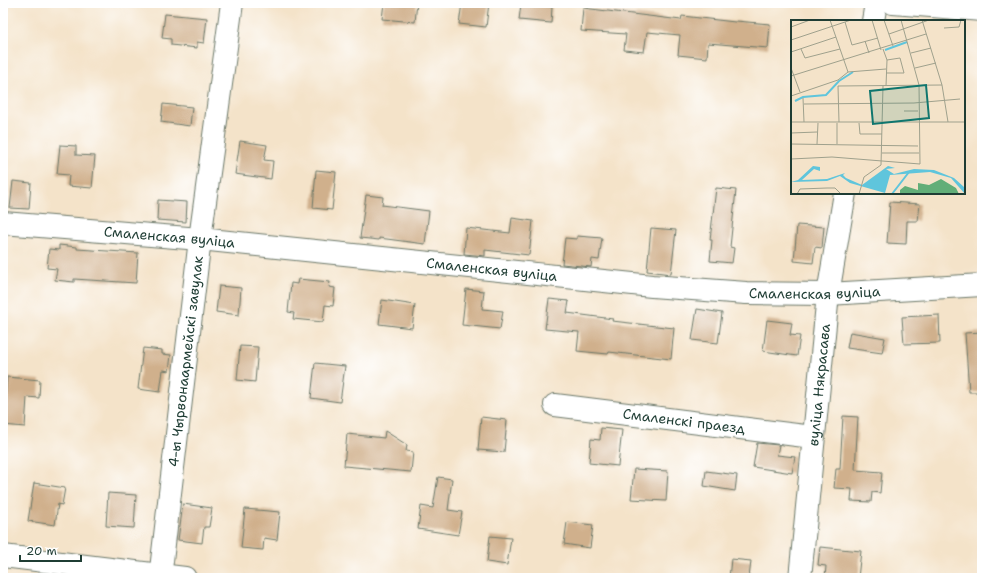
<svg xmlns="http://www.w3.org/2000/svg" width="985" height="581" font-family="'Shantell Sans',sans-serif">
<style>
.building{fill:#d0b08c}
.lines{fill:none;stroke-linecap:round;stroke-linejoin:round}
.minor-casing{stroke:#6a7768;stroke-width:24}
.major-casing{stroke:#6a7768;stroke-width:24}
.minor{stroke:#fff;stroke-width:22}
.major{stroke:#fff;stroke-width:22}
.labels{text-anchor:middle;stroke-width:3.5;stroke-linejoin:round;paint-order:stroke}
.street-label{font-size:14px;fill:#1f3d34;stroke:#fff}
.inset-river{fill:none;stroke:#5fc5dc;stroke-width:2}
.inset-road{fill:none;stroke:#9fa18d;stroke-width:1}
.view{fill:#0f766e;fill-opacity:0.15;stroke:#0f766e;stroke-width:2}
.inset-edge{fill:none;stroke:#1f3d34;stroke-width:2}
</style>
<rect width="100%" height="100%" fill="#fff"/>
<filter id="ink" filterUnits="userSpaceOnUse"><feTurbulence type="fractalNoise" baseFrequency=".025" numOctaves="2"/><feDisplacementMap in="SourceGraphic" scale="8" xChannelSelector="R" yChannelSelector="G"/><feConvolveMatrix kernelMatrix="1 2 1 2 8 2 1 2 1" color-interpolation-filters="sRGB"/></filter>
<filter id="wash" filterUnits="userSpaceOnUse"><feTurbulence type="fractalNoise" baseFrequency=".012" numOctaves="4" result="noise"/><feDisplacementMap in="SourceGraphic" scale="16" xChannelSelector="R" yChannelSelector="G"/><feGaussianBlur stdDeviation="0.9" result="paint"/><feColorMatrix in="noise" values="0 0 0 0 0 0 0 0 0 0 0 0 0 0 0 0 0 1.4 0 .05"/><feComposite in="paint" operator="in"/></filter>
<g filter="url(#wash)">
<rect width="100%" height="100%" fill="#f4e3c9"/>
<g id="blocks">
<g class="building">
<path d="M384 3H417L415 22 382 19Z"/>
<path d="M462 3H489L486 27 459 24Z"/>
<path d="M521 4 552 7 551 23 519 20Z"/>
<path d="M583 8 681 20 682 16 735 22 736 21 770 24 768 48 708 43 707 58 678 55 680 35 647 32 644 52 624 50 626 34 581 31Z"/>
<path d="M165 14 207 18 204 43 197 42V48L171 45V39L162 38Z"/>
<path d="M163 104 192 107 190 126 161 122Z"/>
<path d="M240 141 267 145 264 160 273 161 271 179 235 174Z"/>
<path d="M60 145 76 146V155L95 156 92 188 68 186 69 175 57 174Z"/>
<path d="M316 170 336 172 332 210 313 208Z"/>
<path d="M13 181 31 183 29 209 10 208Z"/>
<path d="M716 188 736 190 730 247 734 248 732 263 710 261 712 240H710Z"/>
<path d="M366 195 383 197 382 205 429 211 425 244 379 238V240L360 238Z"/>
<path d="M158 200 187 202 186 222 157 220Z"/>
<path d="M890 202 920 204 918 221H907L906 244 887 243Z"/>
<path d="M512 218 533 221 529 255 485 250V256L464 254 466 228 510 233Z"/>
<path d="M797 225 824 227 822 248 815 247 813 263 794 261Z"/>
<path d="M651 228 676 230 671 274 647 271Z"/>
<path d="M577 236 602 238 599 260 592 259 591 267 562 264 565 238 577 239Z"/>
<path d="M59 245 77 247V249L138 253 136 283 74 279V282L55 280 57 269 47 268 49 249 59 250Z"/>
<path d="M298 279 330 282 329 287 335 288 333 306 325 305 323 322 293 319 294 313 288 312 291 283 297 284Z"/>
<path d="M219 286 241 288 239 315 216 312Z"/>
<path d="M466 289 484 291 482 309 503 311 500 329 462 325Z"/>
<path d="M549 299 569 301 567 313 613 319 612 321 674 328 671 359 609 352 608 354 577 351 579 332 545 329Z"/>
<path d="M382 300 415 305 412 328 379 324Z"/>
<path d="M697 309 722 313 718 343 692 340Z"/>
<path d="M939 315 940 343 904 344 902 317Z"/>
<path d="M767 320 792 323 790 335 800 336 797 356 763 351Z"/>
<path d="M850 332 885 338 882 353 847 348Z"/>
<path d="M982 332V392H969L965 333Z"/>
<path d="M240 346 258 347 255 382 237 380Z"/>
<path d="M143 348 162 350V354L171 355 169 371 163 370 160 392 138 389Z"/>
<path d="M315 363 345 366 340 402 311 398Z"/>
<path d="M7 377 40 380 39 398 27 397 25 427 3 425Z"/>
<path d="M843 416 858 417 855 470 882 472 880 493 872 492 871 502 851 501 852 489 834 488 836 469H840Z"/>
<path d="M481 417 507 420 504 452 478 450Z"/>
<path d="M601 428 622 430 618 466 589 463 591 439 600 440Z"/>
<path d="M385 431 407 445 406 451 413 452 411 472 344 466 347 434 384 438Z"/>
<path d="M757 443 779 445 777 455 795 457 792 473 753 467Z"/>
<path d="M634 469 668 471 666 501 631 499Z"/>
<path d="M706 471 737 475 735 491 704 486Z"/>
<path d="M438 477 452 479 448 510 462 512 458 535 418 529 421 506 433 508Z"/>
<path d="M34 483 65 488 62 505 58 504 55 525 28 521Z"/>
<path d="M108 493 136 495 134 528 106 526Z"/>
<path d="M183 504 212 508 209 527H204L202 543 178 540Z"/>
<path d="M245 509 280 512 277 540 264 538 263 550 241 548Z"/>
<path d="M567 522 593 525 590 548 564 544Z"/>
<path d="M490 536 511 538 507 565 487 562Z"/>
<path d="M820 547 861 551 858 578H825L826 566 818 565Z"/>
<path d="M731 559 751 561 749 578H729Z"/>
</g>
</g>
</g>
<g filter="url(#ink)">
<use href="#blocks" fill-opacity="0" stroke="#6a7768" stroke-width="1"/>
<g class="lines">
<defs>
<g id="minor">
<path d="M893 3 982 10"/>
<path d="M873 21 876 3"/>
<path id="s1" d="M3 223 200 239 652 286 746 293 828 294 982 285"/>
<path id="s2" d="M555 405 813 437"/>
<path id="s3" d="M160 578 200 239 232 3"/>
<path id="s4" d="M800 578 828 294 845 193"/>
</g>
<path id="major" d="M3 556 185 578"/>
</defs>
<use href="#minor" class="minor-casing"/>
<use href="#major" class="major-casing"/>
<use href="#minor" class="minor"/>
<use href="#major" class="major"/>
</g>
</g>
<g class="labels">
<g class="street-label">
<text dy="5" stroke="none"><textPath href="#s1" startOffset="167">Смаленская вуліца</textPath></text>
<text dy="5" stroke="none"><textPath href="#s1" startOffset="491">Смаленская вуліца</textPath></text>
<text dy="5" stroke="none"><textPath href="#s1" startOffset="815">Смаленская вуліца</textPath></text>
<text dy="5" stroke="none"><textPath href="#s3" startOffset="218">4-ы Чырвонаармейскі завулак</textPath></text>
<text dy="5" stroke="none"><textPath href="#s4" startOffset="194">вуліца Някрасава</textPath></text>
<text dy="5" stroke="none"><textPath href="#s2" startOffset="130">Смаленскі праезд</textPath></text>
</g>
</g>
<g transform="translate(791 20)">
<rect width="174" height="174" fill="#f4e3c9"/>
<path d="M150 159 165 168 168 174H109V170L114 166 127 170V163L138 165Z" fill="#62ae78"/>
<path d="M22 146 29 147V151L23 149 11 160 36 159 54 153 52 155 55 158 71 165 97 146 104 148 95 149 103 154 123 149 143 150 163 158 173 167 174 174 160 158 139 152 99 155 94 173 59 163 49 156 36 161 0 162 7 160Z" fill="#5fc5dc"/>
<path class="inset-river" d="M94 30 116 22M4 81 12 77 35 75 48 61 62 52M101 174 118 152"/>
<path class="inset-road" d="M39 0 57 52M81 0 90 30M93 0 102 26M131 0 151 65 157 102M54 2 61 25 87 18M0 7 19 0M153 8 168 7 170 0M98 14 138 0M0 20 60 0M74 21 78 33M10 29 14 38 49 29M92 29 96 40 95 66M0 32 45 17M120 33 140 28M0 48 9 72M124 48 145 43M57 52 95 49M95 53H113L109 38 96 40M0 56 135 14M0 76 47 60 57 52M12 78 13 102M13 84 123 83 169 79M113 91H127M0 102H174M48 102 47 66 151 65M46 103V124M68 103 69 114H91M0 113 26 112M0 124 127 126M26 124 27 103M91 133H128M0 139 41 137 129 144 128 65 110 0M6 174 9 169 36 168H44L50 174M68 174 73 157 90 145 92 66"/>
<path class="view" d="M135 65 138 98 82 104 79 71Z"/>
<rect width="174" height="174" class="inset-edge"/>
</g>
<rect width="985" height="581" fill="none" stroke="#fff" stroke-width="16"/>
<path d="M20 555v6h61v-6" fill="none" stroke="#1f3d34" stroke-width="2"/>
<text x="26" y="555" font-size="12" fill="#1f3d34" stroke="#ffffff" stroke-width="3" paint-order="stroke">20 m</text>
</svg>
